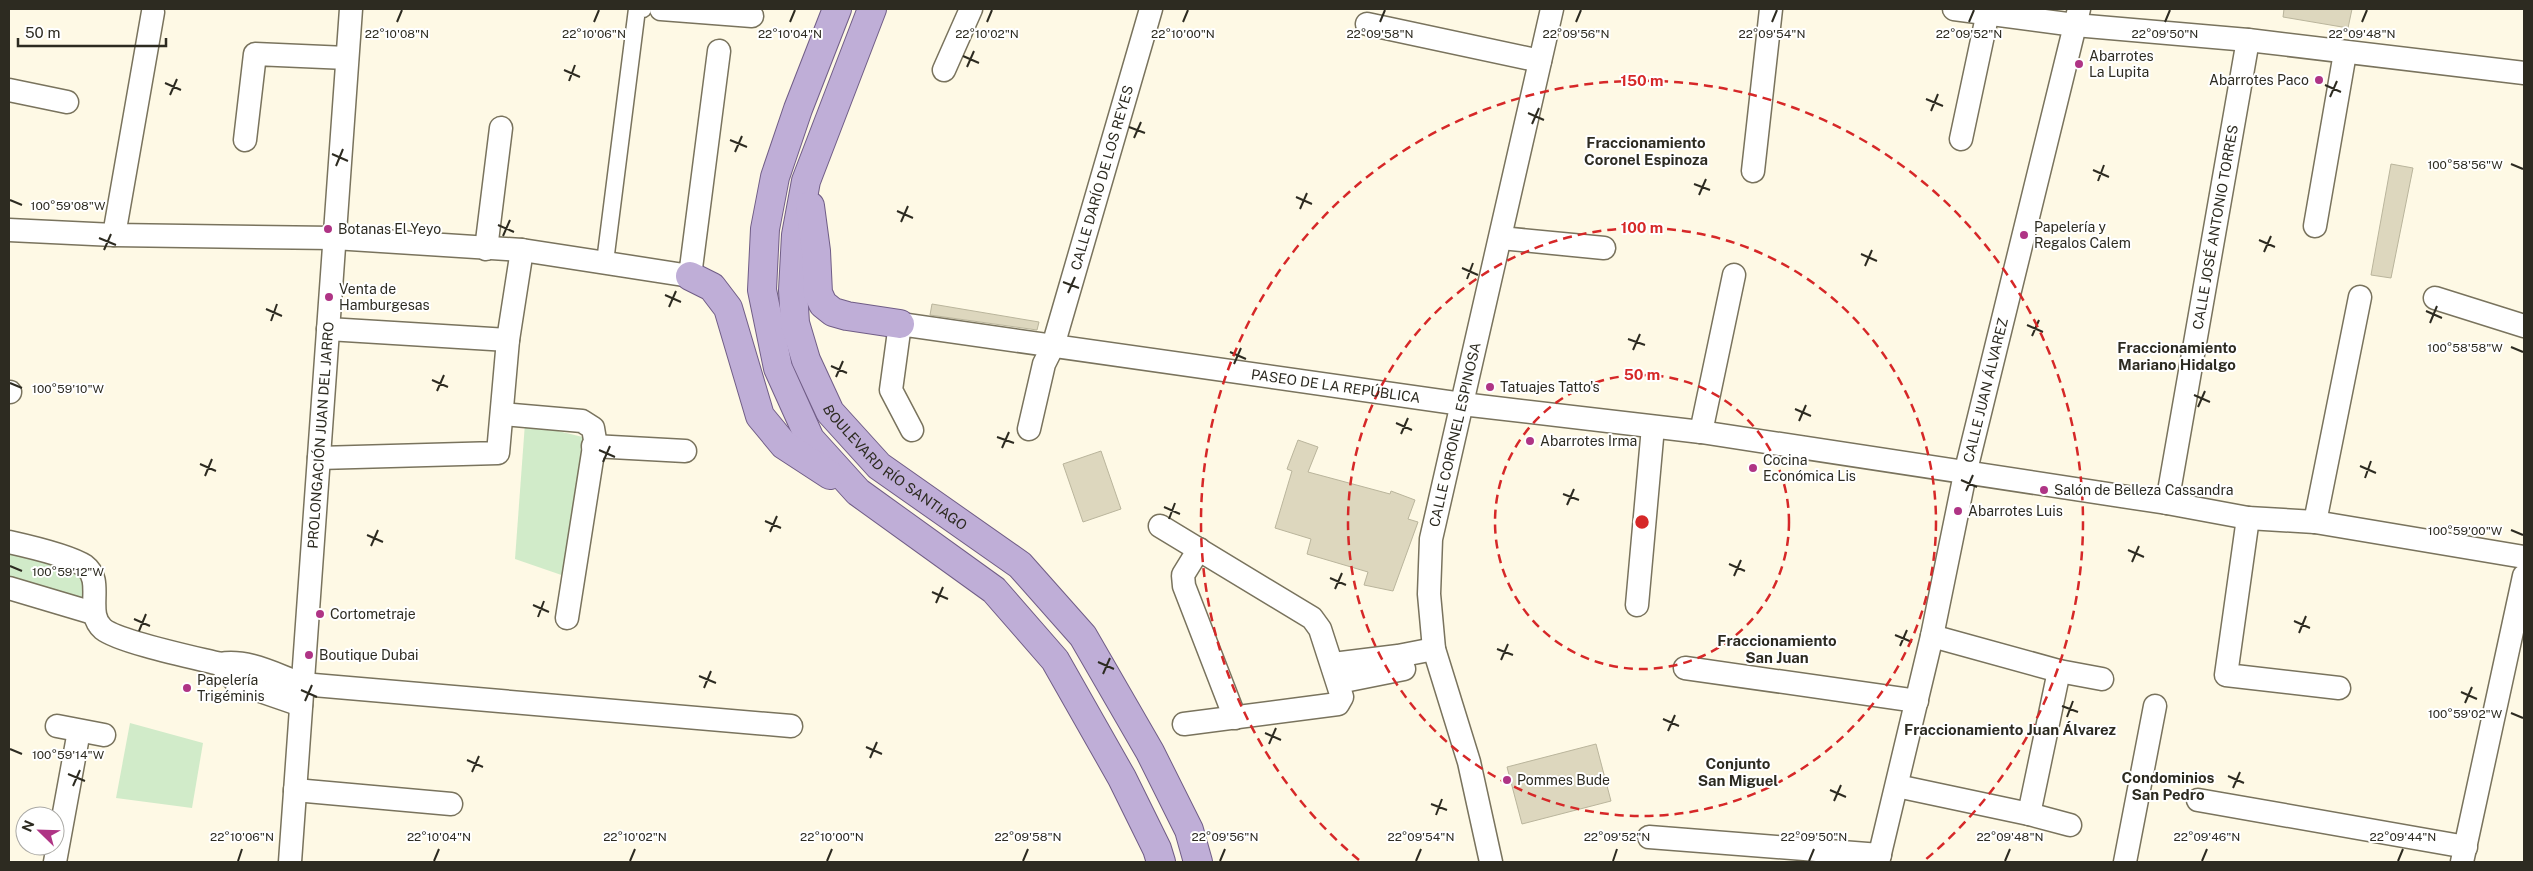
<svg xmlns="http://www.w3.org/2000/svg" width="2533" height="871" font-family="'Public Sans',sans-serif">
<style>
.green{fill:#d1ebc9}
.building{fill:#ddd7be;stroke:#bab59c}
.lines{fill:none;stroke-linecap:round;stroke-linejoin:round}
.pedestrian-casing{stroke:#79735d;stroke-width:19}
.minor-casing{stroke:#79735d;stroke-width:25}
.primary-casing{stroke:#705d86;stroke-width:30}
.pedestrian{stroke:#fff;stroke-width:16}
.minor{stroke:#fff;stroke-width:22}
.primary{stroke:#bfaed7;stroke-width:28}
.ticks{fill:none;stroke:#2d2b21;stroke-width:2}
.ring{fill:none;stroke:#d62828;stroke-width:2.5;stroke-dasharray:9 6}
.poi-dot{fill:#af3485;stroke:#fff;stroke-width:2}
.labels{text-anchor:middle;stroke-width:4;stroke-linejoin:round;paint-order:stroke}
.poi-label{font-size:14px;fill:#2d2b21;stroke:#fff;text-anchor:start}
.street-label{font-size:14px;fill:#2d2b21;stroke:#fff}
.neighbourhood-label{font-size:15px;font-weight:bold;fill:#2d2b21;stroke:#fff}
.ticks-label{font-size:12px;text-anchor:middle;fill:#2d2b21;stroke:#fff;stroke-width:4;stroke-linejoin:round;paint-order:stroke}
.centre{fill:#d62828;stroke:#fff;stroke-width:2.5}
.ring-label{font-size:15px;text-anchor:middle;font-weight:bold;fill:#d62828;stroke:#fff;stroke-width:4;stroke-linejoin:round;paint-order:stroke}
</style>
<rect width="100%" height="100%" fill="#fef9e5"/>
<g class="green">
<path d="M525 423 595 440 573 579 515 559Z"/>
<path d="M9 548 82 572 88 605 9 583Z"/>
<path d="M130 723 203 743 192 808 116 798Z"/>
</g>
<g class="building">
<path d="M2284 9H2352L2348 28 2283 17Z"/>
<path d="M2391 164 2413 168 2391 278 2371 275Z"/>
<path d="M932 304 1039 322 1037 330 930 315Z"/>
<path d="M1298 440 1318 447 1308 472 1390 494 1391 491 1415 500 1408 519 1418 522 1393 591 1364 585 1368 572 1307 554 1311 539 1275 528 1292 471 1287 469Z"/>
<path d="M1101 451 1121 509 1083 522 1063 464Z"/>
<path d="M1596 744 1611 801 1522 824 1507 767Z"/>
</g>
<g class="lines">
<defs>
<path id="pedestrian" d="M605 262 637 9H643"/>
<g id="minor">
<path d="M661 9 752 16"/>
<path d="M1954 9 2075 25 2248 40 2524 73"/>
<path d="M1367 24 1540 61"/>
<path d="M944 70 971 9"/>
<path d="M9 90 67 102"/>
<path d="M1961 139 1988 12"/>
<path d="M245 140 255 54 347 58"/>
<path d="M1753 171 1771 9"/>
<path d="M2315 226 2345 53"/>
<path d="M9 230 114 235 334 238 522 250 690 276 719 51"/>
<path d="M114 235 153 12"/>
<path d="M1501 238 1604 248"/>
<path d="M486 249 501 128"/>
<path d="M2435 298 2524 326"/>
<path d="M328 329 508 340"/>
<path d="M9 392H10"/>
<path d="M503 414 582 421 593 428 595 440 567 618"/>
<path id="s1" d="M1029 429 1044 364 1053 346 1151 9"/>
<path id="s2" d="M912 430 891 390 900 324 1462 404 1701 432 2167 503 2248 518 2315 522 2524 557"/>
<path d="M1701 432 1734 275"/>
<path d="M593 446 685 451"/>
<path d="M319 458 498 453 508 340 522 250"/>
<path id="s3" d="M2167 503 2248 40"/>
<path d="M2248 518 2226 675 2339 688"/>
<path d="M2315 522 2360 297"/>
<path d="M1160 526 1312 618 1320 629 1342 697 1338 704 1184 724"/>
<path d="M9 542C27 546 70 556 85 566 105 581 84 613 103 629 119 642 196 658 220 664 248 659 276 675 302 684L791 726"/>
<path d="M1199 549 1183 575 1184 586 1235 718"/>
<path d="M9 588 93 613"/>
<path d="M1637 605 1653 427"/>
<path d="M1932 636 2059 671 2102 679"/>
<path d="M220 664 237 683 301 705"/>
<path d="M1333 664 1398 656 1434 649"/>
<path d="M1685 668 1917 701"/>
<path d="M1339 682 1404 669"/>
<path d="M57 726 104 735"/>
<path d="M1897 786 2029 814 2070 825"/>
<path d="M295 790 451 804"/>
<path d="M2198 800 2466 847"/>
<path d="M2029 814 2059 671"/>
<path d="M1649 837 1880 855"/>
<path d="M55 862 79 731"/>
<path id="s4" d="M290 862 351 9"/>
<path id="s5" d="M1491 862 1469 762 1434 649 1429 594 1431 539 1552 9"/>
<path id="s6" d="M1878 862 1932 636 1965 474 2079 9"/>
<path d="M2125 862 2155 706"/>
<path d="M2462 862 2524 576"/>
</g>
<g id="primary">
<path d="M837 9 798 109 775 177 765 229 762 290 778 368 810 439 858 492 994 590 1055 660 1122 778 1157 849 1161 862"/>
<path id="s7" d="M872 9 806 181 796 235 793 290 795 323 806 360 830 412 879 466 1020 565 1083 636 1150 752 1189 830 1198 862"/>
<path d="M810 206 816 251 818 293 823 304 833 312 847 316 900 324"/>
<path d="M690 276 712 287 728 308 760 416 784 445 830 475"/>
</g>
</defs>
<use href="#pedestrian" class="pedestrian-casing"/>
<use href="#minor" class="minor-casing"/>
<use href="#primary" class="primary-casing"/>
<use href="#pedestrian" class="pedestrian"/>
<use href="#minor" class="minor"/>
<use href="#primary" class="primary"/>
</g>
<path class="ticks" d="M397 22 402 10M594 22 599 10M790 22 795 10M987 22 992 10M1183 22 1188 10M1380 22 1385 10M1576 22 1581 10M1772 22 1777 10M1969 22 1974 10M2165 22 2170 10M2362 22 2367 10M963 56 979 63M967 67 974 51M564 70 580 77M569 81 575 65M165 83 181 90M2325 85 2341 92M170 95 177 79M2330 97 2337 81M1926 99 1943 106M1931 111 1938 94M1528 113 1544 120M1532 124 1539 108M1129 127 1145 133M1134 138 1141 122M730 140 747 147M735 152 742 136M332 154 348 161M2511 164 2523 169M336 166 343 149M2093 170 2109 177M2098 181 2104 165M1694 184 1710 190M1699 195 1706 179M1296 197 1312 204M10 200 22 205M1300 209 1307 193M897 211 913 218M901 222 908 206M498 225 514 232M503 236 510 220M99 238 116 245M2259 240 2275 247M104 250 111 234M2264 252 2271 236M1861 254 1877 261M1865 266 1872 250M1462 268 1478 275M1467 279 1473 263M1063 282 1079 288M1068 293 1075 277M665 295 681 302M669 307 676 291M266 309 282 316M2426 311 2442 318M271 321 277 304M2430 323 2437 306M2027 325 2043 332M2032 336 2039 320M1628 339 1645 345M2511 347 2523 352M1633 350 1640 334M1230 352 1246 359M1234 364 1241 348M831 366 847 373M836 377 843 361M432 380 448 387M10 383 22 388M437 391 444 375M2194 395 2210 402M2198 407 2205 391M1795 409 1811 416M1799 421 1806 405M1396 423 1412 430M1401 434 1408 418M997 437 1014 443M1002 448 1009 432M599 450 615 457M603 462 610 446M200 464 216 471M2360 466 2376 473M205 476 212 459M2365 478 2371 461M1961 480 1977 487M1966 491 1973 475M1563 494 1579 500M1567 505 1574 489M1164 507 1180 514M1169 519 1175 503M765 521 781 528M2511 530 2523 535M770 532 777 516M367 535 383 542M371 546 378 530M2128 550 2144 557M2132 562 2139 546M1729 564 1745 571M10 566 22 571M1734 576 1741 560M1330 578 1346 585M1335 589 1342 573M932 592 948 599M936 603 943 587M533 605 549 612M538 617 544 601M134 619 150 626M2294 621 2310 628M139 631 146 614M2299 633 2306 616M1895 635 1912 642M1900 646 1907 630M1497 649 1513 655M1501 660 1508 644M1098 662 1114 669M1103 674 1110 658M699 676 716 683M704 688 711 671M301 690 317 697M2461 692 2477 699M305 701 312 685M2465 703 2472 687M2062 706 2078 712M2511 713 2523 718M2067 717 2073 701M1663 719 1679 726M1668 731 1675 715M1265 733 1281 740M1269 744 1276 728M866 747 882 754M10 749 22 754M870 758 877 742M467 760 483 767M472 772 479 756M68 774 85 781M2228 776 2244 783M73 786 80 770M2233 788 2240 772M1830 790 1846 797M1834 801 1841 785M1431 804 1447 810M1436 815 1442 799M238 861 242 849M434 861 439 849M630 861 635 849M827 861 832 849M1023 861 1028 849M1220 861 1225 849M1416 861 1421 849M1613 861 1617 849M1809 861 1814 849M2005 861 2010 849M2202 861 2207 849M2398 861 2403 849"/>
<g class="ring">
<circle cx="1642" cy="522" r="147"/>
<circle cx="1642" cy="522" r="294"/>
<path d="M1359 860A441 441 0 1 1 1925 860"/>
</g>
<g class="poi-dot">
<circle cx="2079" cy="64" r="5"/>
<circle cx="2319" cy="80" r="5"/>
<circle cx="328" cy="229" r="5"/>
<circle cx="2024" cy="235" r="5"/>
<circle cx="329" cy="297" r="5"/>
<circle cx="1490" cy="387" r="5"/>
<circle cx="1530" cy="441" r="5"/>
<circle cx="1753" cy="468" r="5"/>
<circle cx="2044" cy="490" r="5"/>
<circle cx="1958" cy="511" r="5"/>
<circle cx="320" cy="614" r="5"/>
<circle cx="309" cy="655" r="5"/>
<circle cx="187" cy="688" r="5"/>
<circle cx="1507" cy="780" r="5"/>
</g>
<g class="labels">
<g class="poi-label">
<text x="2089" y="61">Abarrotes<tspan x="2089" dy="16">La Lupita</tspan></text>
<text x="2309" y="85" text-anchor="end">Abarrotes Paco</text>
<text x="2034" y="232">Papelería y<tspan x="2034" dy="16">Regalos Calem</tspan></text>
<text x="338" y="234">Botanas El Yeyo</text>
<text x="339" y="294">Venta de<tspan x="339" dy="16">Hamburgesas</tspan></text>
<text x="1500" y="392">Tatuajes Tatto's</text>
<text x="1540" y="446">Abarrotes Irma</text>
<text x="1763" y="465">Cocina<tspan x="1763" dy="16">Económica Lis</tspan></text>
<text x="2054" y="495">Salón de Belleza Cassandra</text>
<text x="1968" y="516">Abarrotes Luis</text>
<text x="330" y="619">Cortometraje</text>
<text x="319" y="660">Boutique Dubai</text>
<text x="197" y="685">Papelería<tspan x="197" dy="16">Trigéminis</tspan></text>
<text x="1517" y="785">Pommes Bude</text>
</g>
<g class="street-label">
<text dy="5" stroke="none"><textPath href="#s1" startOffset="262">CALLE DARÍO DE LOS REYES</textPath></text>
<text dy="5" stroke="none"><textPath href="#s3" startOffset="280">CALLE JOSÉ ANTONIO TORRES</textPath></text>
<text dy="5" stroke="none"><textPath href="#s2" startOffset="552">PASEO DE LA REPÚBLICA</textPath></text>
<text dy="5" stroke="none"><textPath href="#s6" startOffset="484">CALLE JUAN ÁLVAREZ</textPath></text>
<text dy="5" stroke="none"><textPath href="#s4" startOffset="428">PROLONGACIÓN JUAN DEL JARRO</textPath></text>
<text dy="5" stroke="none"><textPath href="#s5" startOffset="438">CALLE CORONEL ESPINOSA</textPath></text>
<text dy="5" stroke="none"><textPath href="#s7" startOffset="509">BOULEVARD RÍO SANTIAGO</textPath></text>
</g>
<g class="neighbourhood-label">
<text x="1646" y="148">Fraccionamiento<tspan x="1646" dy="17">Coronel Espinoza</tspan></text>
<text x="2177" y="353">Fraccionamiento<tspan x="2177" dy="17">Mariano Hidalgo</tspan></text>
<text x="1777" y="646">Fraccionamiento<tspan x="1777" dy="17">San Juan</tspan></text>
<text x="2010" y="735">Fraccionamiento Juan Álvarez</text>
<text x="1738" y="769">Conjunto<tspan x="1738" dy="17">San Miguel</tspan></text>
<text x="2168" y="783">Condominios<tspan x="2168" dy="17">San Pedro</tspan></text>
</g>
</g>
<g class="ticks-label">
<text x="397" y="38">22°10'08"N</text>
<text x="594" y="38">22°10'06"N</text>
<text x="790" y="38">22°10'04"N</text>
<text x="987" y="38">22°10'02"N</text>
<text x="1183" y="38">22°10'00"N</text>
<text x="1380" y="38">22°09'58"N</text>
<text x="1576" y="38">22°09'56"N</text>
<text x="1772" y="38">22°09'54"N</text>
<text x="1969" y="38">22°09'52"N</text>
<text x="2165" y="38">22°09'50"N</text>
<text x="2362" y="38">22°09'48"N</text>
<text x="2465" y="169">100°58'56"W</text>
<text x="68" y="210">100°59'08"W</text>
<text x="2465" y="352">100°58'58"W</text>
<text x="68" y="393">100°59'10"W</text>
<text x="2465" y="535">100°59'00"W</text>
<text x="68" y="576">100°59'12"W</text>
<text x="2465" y="718">100°59'02"W</text>
<text x="68" y="759">100°59'14"W</text>
<text x="242" y="841">22°10'06"N</text>
<text x="439" y="841">22°10'04"N</text>
<text x="635" y="841">22°10'02"N</text>
<text x="832" y="841">22°10'00"N</text>
<text x="1028" y="841">22°09'58"N</text>
<text x="1225" y="841">22°09'56"N</text>
<text x="1421" y="841">22°09'54"N</text>
<text x="1617" y="841">22°09'52"N</text>
<text x="1814" y="841">22°09'50"N</text>
<text x="2010" y="841">22°09'48"N</text>
<text x="2207" y="841">22°09'46"N</text>
<text x="2403" y="841">22°09'44"N</text>
</g>
<circle cx="1642" cy="522" r="8" class="centre"/>
<g class="ring-label">
<text x="1642" y="86">150 m</text>
<text x="1642" y="233">100 m</text>
<text x="1642" y="380">50 m</text>
</g>
<rect width="2533" height="871" fill="none" stroke="#2d2b21" stroke-width="20"/>
<g transform="translate(40 831) rotate(293)"><circle r="24" fill="#ffffff" stroke="#abaaa6"/>
<path d="M0-4L9 19L0 12L-9 19Z" fill="#af3485"/>
<text y="-8" font-size="14" font-weight="bold" text-anchor="middle" fill="#2d2b21">N</text>
</g>
<path d="M18 38v8h148v-8" fill="none" stroke="#2d2b21" stroke-width="2.5"/>
<text x="25" y="38" font-size="15" fill="#2d2b21" stroke="#ffffff" stroke-width="4" paint-order="stroke">50 m</text>
</svg>
